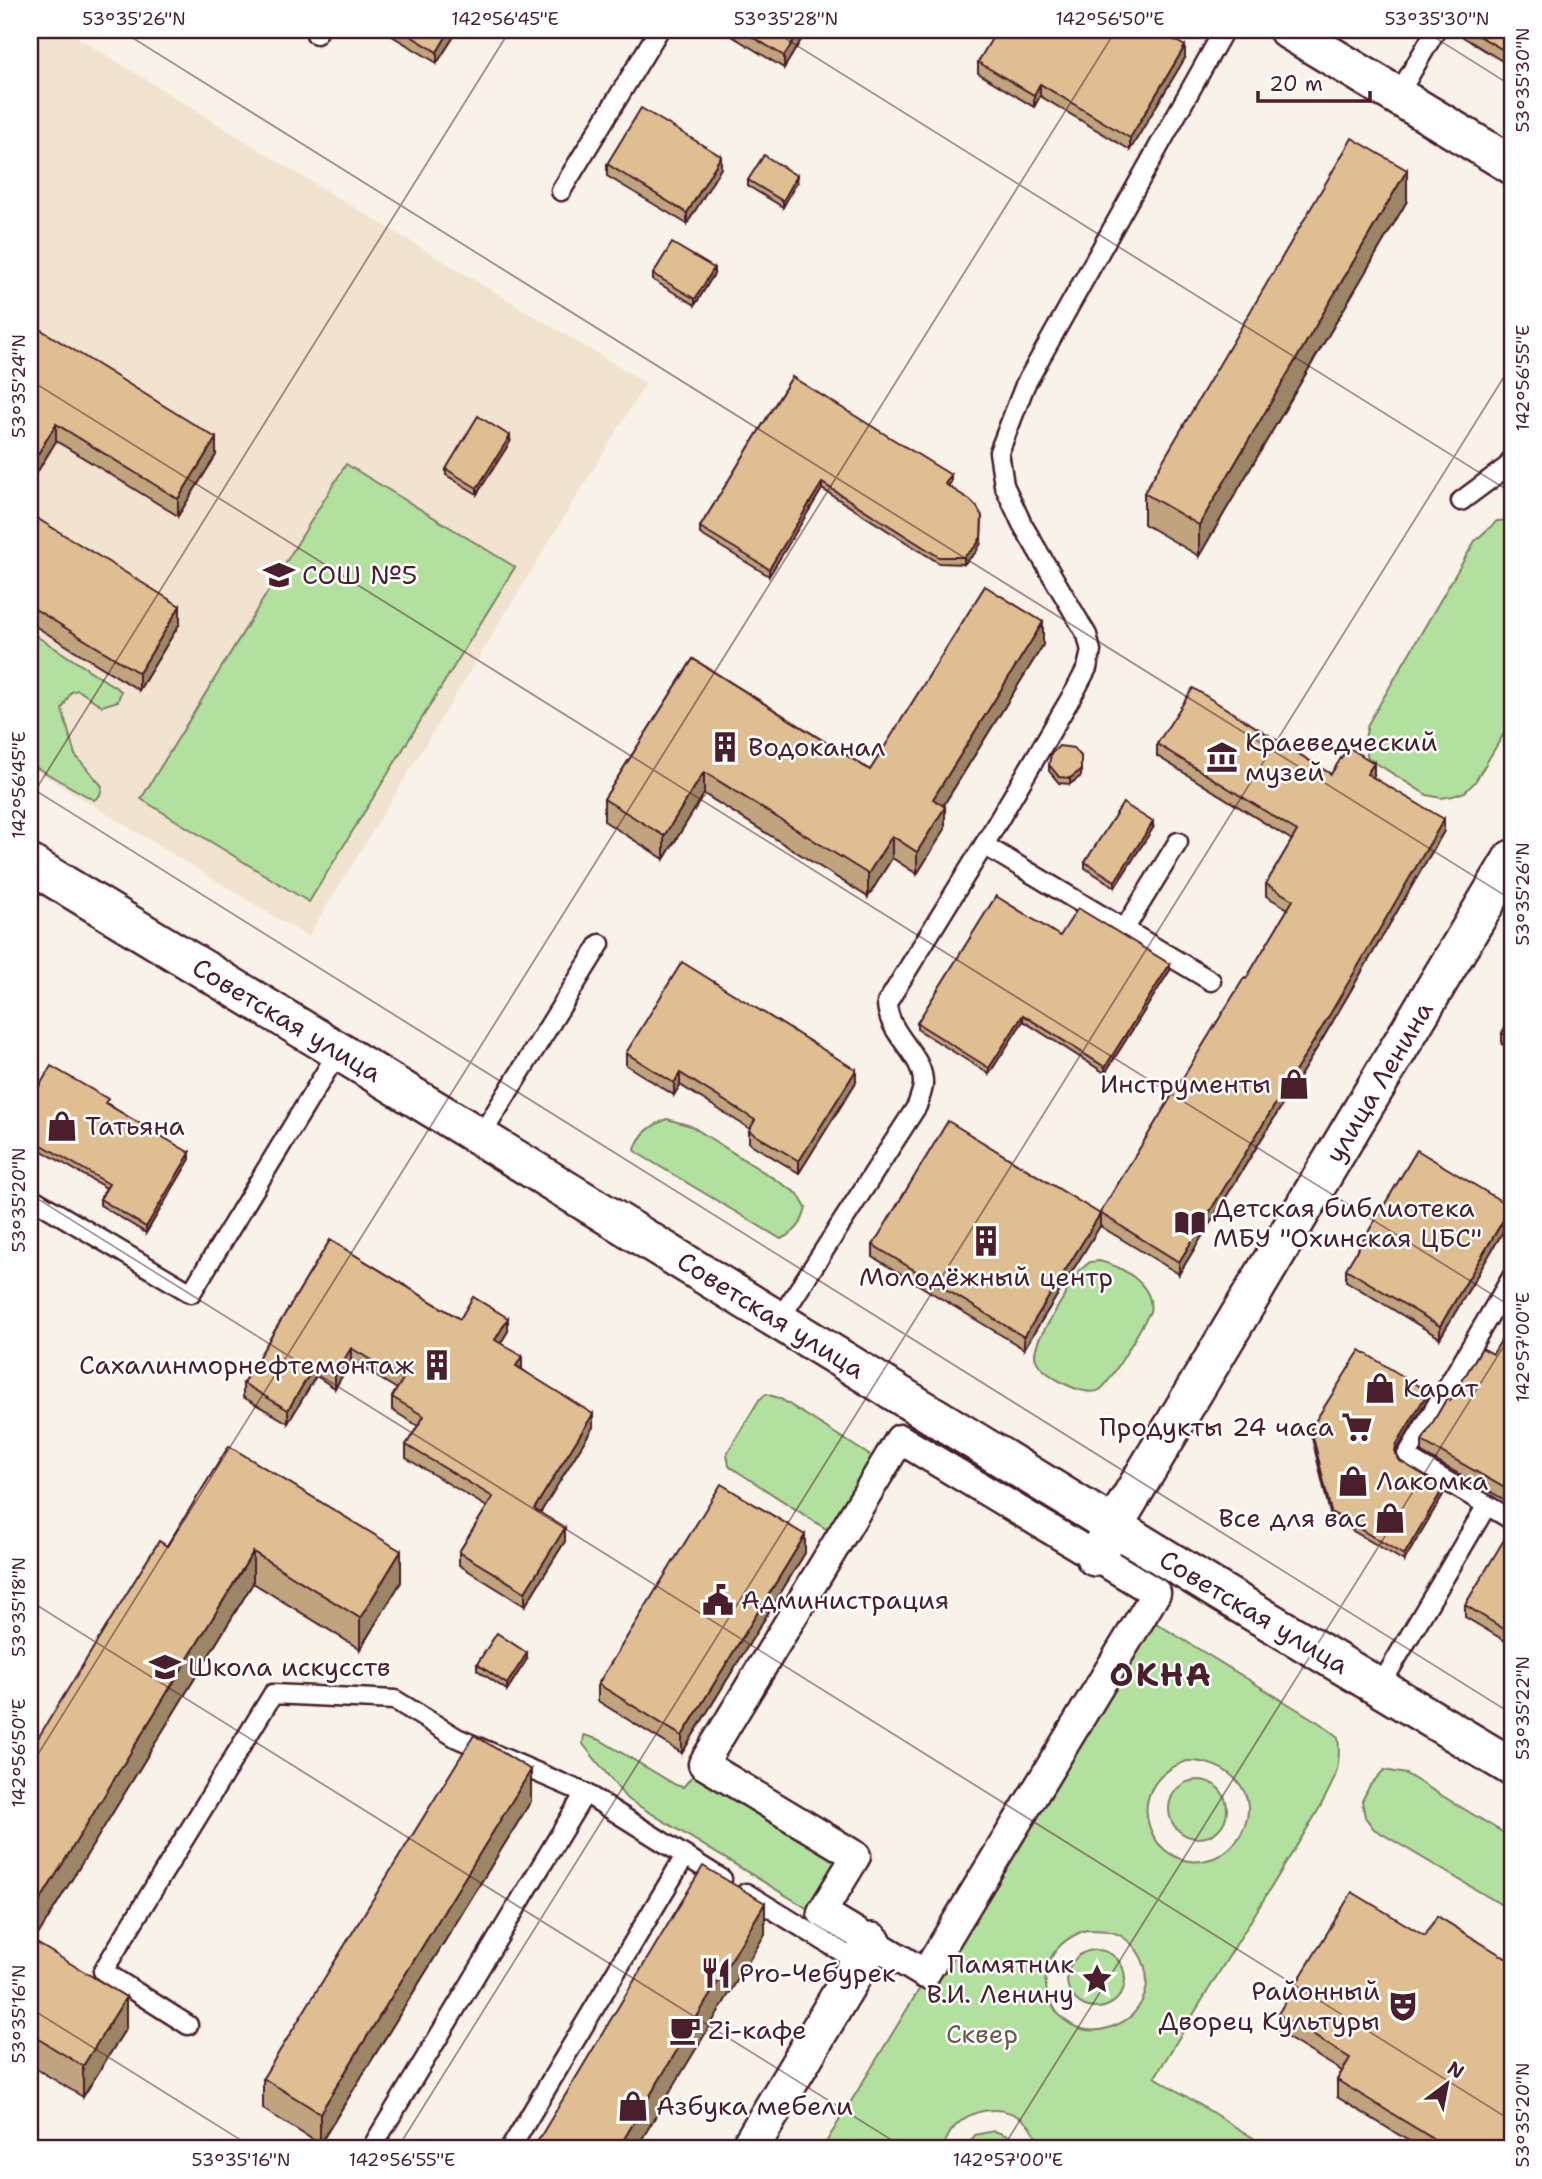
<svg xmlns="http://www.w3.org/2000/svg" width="1542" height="2179" font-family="'Shantell Sans',sans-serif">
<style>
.built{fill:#f1e3cf}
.green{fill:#b2e19f;stroke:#7e8065;stroke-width:2;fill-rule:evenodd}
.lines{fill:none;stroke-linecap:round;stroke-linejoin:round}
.service-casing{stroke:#4a1f2b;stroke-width:23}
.pedestrian-casing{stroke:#4a1f2b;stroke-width:33}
.minor-casing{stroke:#4a1f2b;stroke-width:42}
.service{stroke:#fff;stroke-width:18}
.pedestrian{stroke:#fff;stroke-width:28}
.minor{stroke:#fff;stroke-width:37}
.wall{fill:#c0a47e;stroke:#4a1f2b;stroke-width:2}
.shaded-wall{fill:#9c8666;stroke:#4a1f2b;stroke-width:2}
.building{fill:#dfbf92;stroke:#4a1f2b;stroke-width:2}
.ticks{fill:none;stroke:#4a1f2b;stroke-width:2;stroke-opacity:0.45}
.labels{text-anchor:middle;stroke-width:5;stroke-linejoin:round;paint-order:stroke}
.poi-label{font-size:26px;fill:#4a1f2b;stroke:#fff;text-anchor:start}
.street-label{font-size:26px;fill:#4a1f2b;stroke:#fff}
.park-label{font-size:26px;fill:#69594e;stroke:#fff}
.district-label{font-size:33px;font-weight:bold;letter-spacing:2px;fill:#4a1f2b;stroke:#fff}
.neatline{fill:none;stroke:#4a1f2b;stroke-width:2.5}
.ticks-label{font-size:18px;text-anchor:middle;fill:#4a1f2b}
</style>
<rect width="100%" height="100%" fill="#f9f2e9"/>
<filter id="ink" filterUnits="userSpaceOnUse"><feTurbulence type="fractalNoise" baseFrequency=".0143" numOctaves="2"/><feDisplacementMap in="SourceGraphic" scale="14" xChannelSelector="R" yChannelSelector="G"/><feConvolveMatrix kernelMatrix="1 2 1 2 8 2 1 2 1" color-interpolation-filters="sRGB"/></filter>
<g filter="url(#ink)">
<path class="built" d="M30 30H66L300 175 646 383 308 937 30 767Z"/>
<g class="green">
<path d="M346 464 515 567 309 902 141 799Z"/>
<path d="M1512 520V720L1475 782 1465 792 1453 796 1441 798 1427 795 1368 758 1364 744 1368 724 1475 541 1497 521Z"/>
<path d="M30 632 121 691 118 701 102 706 78 690 71 692 62 709 75 755 102 786 100 795 94 800 30 764Z"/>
<path d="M667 1119 691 1126 798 1194 806 1208C802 1224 796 1232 781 1239L639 1154 635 1150C639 1133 653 1125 667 1119Z"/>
<path d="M1099 1261C1122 1266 1155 1285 1150 1312 1140 1328 1113 1380 1101 1389 1087 1400 1042 1375 1036 1360 1033 1353 1037 1346 1039 1339L1079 1271 1090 1262Z"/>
<path d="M766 1394 779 1398 885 1465 840 1538 729 1466 727 1453 759 1400Z"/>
<path d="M1146 1617 1321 1724 1338 1737C1342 1773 1332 1784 1316 1814L1155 2077 1271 2149H1040C1030 2096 956 2098 943 2149H822ZM1187 1761C1227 1760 1264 1792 1241 1834 1235 1845 1226 1853 1214 1858 1152 1880 1113 1786 1187 1761ZM1086 1930C1099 1930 1112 1930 1123 1937 1144 1951 1154 1980 1141 2003 1133 2017 1124 2023 1108 2028 1052 2046 1012 1957 1086 1930Z"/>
<path d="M584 1735 600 1740 676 1785 683 1787 703 1764 856 1856 813 1912 626 1798 583 1744Z"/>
<path d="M1384 1770 1406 1774 1512 1838V1911L1374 1829 1365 1817 1362 1801 1370 1785Z"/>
<circle cx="1198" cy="1809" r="29"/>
<circle cx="1096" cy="1979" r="29"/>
<path d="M994 2131 1011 2137 1019 2149H965L975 2135Z"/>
</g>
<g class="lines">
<defs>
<g id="service">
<path d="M316 34 319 30"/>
<path d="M1398 95 1436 30"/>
<path d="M561 191 659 30"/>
<path d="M1461 501 1508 466 1512 459"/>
<path d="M984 845 1076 689 1087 668 1091 651 1087 635 1022 524 1004 485 999 452 1025 385 1224 30"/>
<path d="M1125 928 1178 842"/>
<path d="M480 1137 600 944"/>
<path d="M30 1197 191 1293 338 1052"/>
<path d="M1512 1277 1406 1457 1512 1520"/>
<path d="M779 1320 917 1106C919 1099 923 1091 923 1084 924 1054 888 1036 887 1003L984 845 1211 981"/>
<path d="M1379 1688 1487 1505"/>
<path d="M746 1893 860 1963"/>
<path d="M188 2025 103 1971 273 1694 395 1700 457 1738 585 1793 722 1879"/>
<path d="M371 2149 585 1793"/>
<path d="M510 2149 685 1856"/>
</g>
<path id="pedestrian" d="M900 1439 1156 1593 925 1974 822 1912 856 1856 703 1764Z"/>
<g id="minor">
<path d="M1288 30 1512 165"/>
<path d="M30 864 480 1137 1222 1593 1512 1767"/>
<path d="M1095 1557 1512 859"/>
<path d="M749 2149 872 1942"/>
</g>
</defs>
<use href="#service" class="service-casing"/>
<use href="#pedestrian" class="pedestrian-casing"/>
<use href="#minor" class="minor-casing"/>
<use href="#service" class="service"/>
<use href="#pedestrian" class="pedestrian"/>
<use href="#minor" class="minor"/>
</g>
<g class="wall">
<path d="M382 30H458L437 63Z"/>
<path d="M722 30H807L784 68Z"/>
<path d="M1463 30H1512V67L1463 37Z"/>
<path d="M1185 58 1130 150 1040 96 1034 107 978 73V62Z"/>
<path d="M607 164 721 168 687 224 607 176Z"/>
<path d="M748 180 797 182 783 207 748 186Z"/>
<path d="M1407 201 1199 556 1144 524V493Z"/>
<path d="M653 274H714L695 305 653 280Z"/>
<path d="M30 323 216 455 178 516 56 441 30 484Z"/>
<path d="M792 377 951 482 948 486 982 516 981 543 976 552 964 564 939 563 822 489 769 576 700 534V527Z"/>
<path d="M510 442 477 494 446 475V469Z"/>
<path d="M30 514 180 623 139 690 30 623Z"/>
<path d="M1043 645 943 806 945 829 917 874 892 858 868 897 704 794 664 859 604 821V799L693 659 870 770Z"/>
<path d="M1157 744 1331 774 1374 775 1373 777 1444 831 1323 1038 1179 1274 1100 1226 1024 1349 873 1257V1245L1100 1214 1246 979 1288 909 1266 896V884L1292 840 1157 756Z"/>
<path d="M1081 756V776L1070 784 1059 783 1049 771V765Z"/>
<path d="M1153 828 1115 887 1085 868V862Z"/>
<path d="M1060 936 1170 970 1105 1073 1023 1021 989 1074 917 1029V1023Z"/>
<path d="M1512 1015V1051L1502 1044V1033Z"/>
<path d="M626 1053 856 1082 799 1173 749 1143V1131L750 1129 680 1085 674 1095 626 1065Z"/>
<path d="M30 1102 108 1104 190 1159 146 1233 100 1205V1199L106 1188 30 1144Z"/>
<path d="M1511 1218 1440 1338 1346 1281V1269Z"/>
<path d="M330 1240 460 1319 508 1331 500 1343 522 1369 593 1427 540 1513 565 1541 525 1606 459 1565V1552L487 1507 406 1458V1445L418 1426 392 1410V1397L397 1389 351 1361 335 1388 316 1376 288 1423 243 1397V1383Z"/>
<path d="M1512 1325V1504L1422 1453V1441L1493 1354Z"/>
<path d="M1428 1398 1396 1453 1400 1461 1444 1493 1404 1561 1331 1518 1311 1434V1428Z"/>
<path d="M229 1446 401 1582 360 1649 253 1583 34 1941 126 2028 83 2097 30 2065V1751L167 1546Z"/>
<path d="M1512 1529V1645L1465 1617V1605Z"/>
<path d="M805 1553 682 1753 598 1701V1684Z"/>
<path d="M527 1659 507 1690 477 1670V1664Z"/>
<path d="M531 1801 320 2144 263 2109V2078Z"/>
<path d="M1278 2014 1512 2149H1422L1337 2097V2080L1342 2071 1278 2032Z"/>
</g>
<g class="shaded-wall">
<path d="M450 30H458L437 63V52Z"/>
<path d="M800 30H807L784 68V56Z"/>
<path d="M1185 46V58L1130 150V138Z"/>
<path d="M1040 84V96L1034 107V95Z"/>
<path d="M721 156V168L687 224V213Z"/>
<path d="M1407 170V201L1199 556V525Z"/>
<path d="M797 176V182L783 207V201Z"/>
<path d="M714 268V274L695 305V299Z"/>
<path d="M56 424V441L30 484V467Z"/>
<path d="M510 436V442L477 494V488Z"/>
<path d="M216 438V455L178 516V499Z"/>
<path d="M951 475V482L945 491V484Z"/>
<path d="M822 483V489L769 576V569Z"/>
<path d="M981 537V543L976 552 964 564V557Z"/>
<path d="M180 606V623L139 690V673Z"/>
<path d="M1043 622V645L933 822V799Z"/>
<path d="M1374 763V775L1367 786V774Z"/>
<path d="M1081 770V776L1070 784V778Z"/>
<path d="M704 772V794L664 859V836Z"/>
<path d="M945 807V829L917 874V852Z"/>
<path d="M1444 819V831L1323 1038 1179 1274V1262Z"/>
<path d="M1153 822V828L1115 887V881Z"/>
<path d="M892 836V858L868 897V874Z"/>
<path d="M1170 964V970L1105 1073V1067Z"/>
<path d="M1023 1015V1021L989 1074V1068Z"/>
<path d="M856 1070V1082L799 1173V1161Z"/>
<path d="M680 1073V1085L674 1095V1083Z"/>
<path d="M190 1153V1159L146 1233V1227Z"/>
<path d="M1511 1207V1218L1440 1338V1326Z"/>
<path d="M1100 1214V1226L1024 1349V1337Z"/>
<path d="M508 1318V1331L495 1353V1340Z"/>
<path d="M351 1348V1361L335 1388V1375Z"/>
<path d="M522 1356V1369L516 1366Z"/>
<path d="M316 1363V1376L288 1423V1410Z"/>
<path d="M1428 1392V1398L1396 1451 1395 1458 1396 1445Z"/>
<path d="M593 1414V1427L534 1523V1509Z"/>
<path d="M1444 1487V1493L1404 1561V1555Z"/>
<path d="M565 1528V1541L525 1606V1592Z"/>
<path d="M805 1535V1553L682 1753V1736Z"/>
<path d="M401 1551V1582L360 1649V1618Z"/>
<path d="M253 1552V1583L30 1948V1917Z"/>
<path d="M527 1653V1659L507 1690V1684Z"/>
<path d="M531 1770V1801L320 2144V2113Z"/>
<path d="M765 1903V1934L636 2149H618Z"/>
<path d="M126 1997V2028L83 2097V2066Z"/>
</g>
<g class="building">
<path d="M401 30H450L437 52Z"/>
<path d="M741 30H800L784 56Z"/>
<path d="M997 30H1157L1185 46 1130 138 1040 84 1034 95 978 62Z"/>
<path d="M1469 30H1512V55Z"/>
<path d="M641 108 721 156 687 213 607 164Z"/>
<path d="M1352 138 1407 170 1199 525 1144 493Z"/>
<path d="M764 155 797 176 783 201 748 180Z"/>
<path d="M672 243 714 268 695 299 653 274Z"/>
<path d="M30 323 216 438 178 499 56 424 30 467Z"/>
<path d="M792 377 951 475 945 484 970 500 977 507 982 516 981 537 976 546 964 557H939L822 483 769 569 700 527Z"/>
<path d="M478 416 510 436 477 488 446 469Z"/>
<path d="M30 514 180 606 139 673 30 606Z"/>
<path d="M985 586 1043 622 933 799 945 807 917 852 892 836 868 874 704 772 664 836 604 799 693 659 870 770Z"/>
<path d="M1193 688 1331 774 1348 747 1374 763 1367 774 1444 819 1323 1026 1179 1262 1100 1213 1244 978 1246 979 1293 900 1266 884 1297 831 1157 744Z"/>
<path d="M1059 746 1074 748 1081 756V770L1070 778 1059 777 1049 765 1051 754Z"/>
<path d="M1123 803 1153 822 1115 881 1085 862Z"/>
<path d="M996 896 1060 936 1078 908 1170 964 1105 1067 1023 1015 989 1068 917 1023Z"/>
<path d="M682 962 856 1070 799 1161 749 1131 755 1120 680 1073 674 1083 626 1053Z"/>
<path d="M1512 1015V1039L1502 1033Z"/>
<path d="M51 1066 108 1099 105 1103 190 1153 146 1227 100 1199 109 1184 30 1138V1102Z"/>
<path d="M948 1121 1100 1214 1024 1337 873 1245Z"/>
<path d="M1417 1150 1511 1207 1440 1326 1346 1269Z"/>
<path d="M330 1240 460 1319 473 1297 508 1318 495 1340 522 1356 516 1366 593 1414 534 1509 565 1528 525 1592 459 1552 493 1497 406 1445 424 1416 392 1397 403 1379 351 1348 335 1375 316 1363 288 1410 243 1383Z"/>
<path d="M1511 1324 1512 1325V1492L1422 1441 1447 1398 1450 1401 1482 1348 1493 1354Z"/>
<path d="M1360 1350 1428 1392 1396 1445 1395 1452 1400 1461 1444 1487 1404 1555 1331 1512 1311 1428Z"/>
<path d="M229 1446 401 1551 360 1618 253 1552 30 1917V1751L159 1541 167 1546Z"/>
<path d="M721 1484 805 1535 682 1736 598 1684Z"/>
<path d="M1511 1528 1512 1529V1634L1465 1605Z"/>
<path d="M497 1633 527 1653 507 1684 477 1664Z"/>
<path d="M474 1735 531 1770 320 2113 263 2078Z"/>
<path d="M703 1866 765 1903 618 2149H533Z"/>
<path d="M1352 1892 1425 1936 1437 1916 1512 1962V2149H1450L1337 2080 1350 2058 1278 2014Z"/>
<path d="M30 1939 126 1997 83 2066 30 2034Z"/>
</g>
</g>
<path class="ticks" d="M120 30 1512 900M772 30 1512 493M1423 30 1512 86M30 380 1512 1307M30 787 1512 1714M30 799 510 30M30 1194 1512 2121M30 1601 906 2149M30 1767 1116 30M30 2008 255 2149M397 2149 1512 364M1002 2149 1512 1333"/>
<defs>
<symbol id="school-bare" viewBox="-9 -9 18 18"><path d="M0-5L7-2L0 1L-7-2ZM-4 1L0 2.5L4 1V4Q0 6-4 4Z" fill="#4a1f2b" stroke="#fff" stroke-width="2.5" paint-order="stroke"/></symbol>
<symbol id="building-bare" viewBox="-9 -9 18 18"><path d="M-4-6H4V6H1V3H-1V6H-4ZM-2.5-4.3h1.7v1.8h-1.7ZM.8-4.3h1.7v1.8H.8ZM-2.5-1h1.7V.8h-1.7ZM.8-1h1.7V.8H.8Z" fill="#4a1f2b" stroke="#fff" stroke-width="2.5" paint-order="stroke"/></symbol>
<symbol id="museum-bare" viewBox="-9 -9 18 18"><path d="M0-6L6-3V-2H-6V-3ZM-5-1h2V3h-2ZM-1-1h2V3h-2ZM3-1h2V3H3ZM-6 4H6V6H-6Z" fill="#4a1f2b" stroke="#fff" stroke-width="2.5" paint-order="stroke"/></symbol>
<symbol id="shop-bare" viewBox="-9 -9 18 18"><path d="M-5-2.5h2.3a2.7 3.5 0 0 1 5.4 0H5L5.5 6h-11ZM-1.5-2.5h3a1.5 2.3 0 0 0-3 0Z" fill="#4a1f2b" stroke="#fff" stroke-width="2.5" paint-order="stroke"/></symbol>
<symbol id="library-bare" viewBox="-9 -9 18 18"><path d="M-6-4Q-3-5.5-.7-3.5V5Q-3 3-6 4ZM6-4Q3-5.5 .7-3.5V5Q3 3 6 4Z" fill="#4a1f2b" stroke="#fff" stroke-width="2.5" paint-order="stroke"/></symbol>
<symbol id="supermarket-bare" viewBox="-9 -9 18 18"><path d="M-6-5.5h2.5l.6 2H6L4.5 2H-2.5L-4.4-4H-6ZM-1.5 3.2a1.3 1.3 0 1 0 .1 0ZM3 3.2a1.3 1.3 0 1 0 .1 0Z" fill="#4a1f2b" stroke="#fff" stroke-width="2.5" paint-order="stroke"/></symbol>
<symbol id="civic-bare" viewBox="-9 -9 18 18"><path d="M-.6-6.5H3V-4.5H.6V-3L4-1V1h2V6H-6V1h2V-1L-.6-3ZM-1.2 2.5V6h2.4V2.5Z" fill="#4a1f2b" stroke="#fff" stroke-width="2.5" paint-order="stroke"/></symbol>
<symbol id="restaurant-bare" viewBox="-9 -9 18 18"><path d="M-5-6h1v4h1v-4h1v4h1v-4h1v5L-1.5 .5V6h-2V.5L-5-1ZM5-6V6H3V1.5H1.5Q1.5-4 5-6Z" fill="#4a1f2b" stroke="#fff" stroke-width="2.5" paint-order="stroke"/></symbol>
<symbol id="sight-bare" viewBox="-9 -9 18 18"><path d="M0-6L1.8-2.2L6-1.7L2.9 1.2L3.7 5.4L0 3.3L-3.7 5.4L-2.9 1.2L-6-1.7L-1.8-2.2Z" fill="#4a1f2b" stroke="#fff" stroke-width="2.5" paint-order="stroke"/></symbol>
<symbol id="theatre-bare" viewBox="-9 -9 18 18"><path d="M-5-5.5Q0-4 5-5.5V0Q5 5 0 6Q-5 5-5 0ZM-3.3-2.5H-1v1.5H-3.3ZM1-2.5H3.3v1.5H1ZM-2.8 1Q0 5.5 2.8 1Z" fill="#4a1f2b" stroke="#fff" stroke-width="2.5" paint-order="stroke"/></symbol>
<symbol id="cafe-bare" viewBox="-9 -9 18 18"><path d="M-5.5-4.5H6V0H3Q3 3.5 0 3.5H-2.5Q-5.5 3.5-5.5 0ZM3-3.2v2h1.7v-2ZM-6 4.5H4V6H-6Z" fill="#4a1f2b" stroke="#fff" stroke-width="2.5" paint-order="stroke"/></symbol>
</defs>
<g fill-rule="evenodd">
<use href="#school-bare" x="257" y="553" width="44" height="44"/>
<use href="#building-bare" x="703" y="725" width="44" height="44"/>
<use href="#museum-bare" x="1200" y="735" width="44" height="44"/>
<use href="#shop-bare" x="1272" y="1062" width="44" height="44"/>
<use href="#shop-bare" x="40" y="1104" width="44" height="44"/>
<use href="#library-bare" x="1168" y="1201" width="44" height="44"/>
<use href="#building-bare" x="964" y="1219" width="44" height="44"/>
<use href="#building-bare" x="415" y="1343" width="44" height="44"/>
<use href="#shop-bare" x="1358" y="1366" width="44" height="44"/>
<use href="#supermarket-bare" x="1335" y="1405" width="44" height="44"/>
<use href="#shop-bare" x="1331" y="1459" width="44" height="44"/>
<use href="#shop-bare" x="1368" y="1496" width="44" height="44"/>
<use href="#civic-bare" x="696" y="1578" width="44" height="44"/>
<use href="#school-bare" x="143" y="1645" width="44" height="44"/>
<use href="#restaurant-bare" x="694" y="1951" width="44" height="44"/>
<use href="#sight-bare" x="1075" y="1957" width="44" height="44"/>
<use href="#theatre-bare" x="1381" y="1984" width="44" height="44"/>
<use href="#cafe-bare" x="663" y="2008" width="44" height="44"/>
<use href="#shop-bare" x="611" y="2084" width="44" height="44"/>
</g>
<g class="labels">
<g class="poi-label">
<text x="302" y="584">СОШ №5</text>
<text x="1245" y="751">Краеведческий<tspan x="1245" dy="30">музей</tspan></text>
<text x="748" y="756">Водоканал</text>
<text x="1271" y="1093" text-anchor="end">Инструменты</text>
<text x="85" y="1135">Татьяна</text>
<text x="1213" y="1217">Детская библиотека<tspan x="1213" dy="30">МБУ "Охинская ЦБС"</tspan></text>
<text x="986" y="1286" text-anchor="middle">Молодёжный центр</text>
<text x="414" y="1374" text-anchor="end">Сахалинморнефтемонтаж</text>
<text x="1403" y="1397">Карат</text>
<text x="1334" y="1436" text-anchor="end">Продукты 24 часа</text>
<text x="1376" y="1490">Лакомка</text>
<text x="1367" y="1527" text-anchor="end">Все для вас</text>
<text x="741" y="1609">Администрация</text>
<text x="188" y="1676">Школа искусств</text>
<text x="1074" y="1973" text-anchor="end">Памятник<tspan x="1074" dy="30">В.И. Ленину</tspan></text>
<text x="739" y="1982">Pro-Чебурек</text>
<text x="1380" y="2000" text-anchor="end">Районный<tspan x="1380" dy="30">Дворец Культуры</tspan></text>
<text x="708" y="2039">Zi-кафе</text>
<text x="656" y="2115">Азбука мебели</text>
</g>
<g class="street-label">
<text transform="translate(287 1020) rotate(31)" y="9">Советская улица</text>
<text transform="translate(1379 1082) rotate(-59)" y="9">улица Ленина</text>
<text transform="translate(771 1315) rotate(32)" y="9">Советская улица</text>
<text transform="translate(1254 1612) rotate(31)" y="9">Советская улица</text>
</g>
<g class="park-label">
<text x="982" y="2043">Сквер</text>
</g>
<g class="district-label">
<text x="1161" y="1686">OKHA</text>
</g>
</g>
<rect width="1542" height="2179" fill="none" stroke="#fff" stroke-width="77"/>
<g transform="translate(1447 2084) rotate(32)" stroke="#ffffff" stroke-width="5" paint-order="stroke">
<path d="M0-5L12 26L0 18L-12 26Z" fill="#4a1f2b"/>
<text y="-10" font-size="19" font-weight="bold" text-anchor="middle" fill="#4a1f2b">N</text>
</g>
<path d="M1258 91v10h112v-10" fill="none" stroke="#4a1f2b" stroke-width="3.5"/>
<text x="1269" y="91" font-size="21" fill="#4a1f2b" stroke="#ffffff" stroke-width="5" paint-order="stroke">20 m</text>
<rect x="38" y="38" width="1466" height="2102" class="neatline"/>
<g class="ticks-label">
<text x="134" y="25">53°35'26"N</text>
<text x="505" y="25">142°56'45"E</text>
<text x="786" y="25">53°35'28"N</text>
<text x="1110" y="25">142°56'50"E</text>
<text x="1437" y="25">53°35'30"N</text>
<text transform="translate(1523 80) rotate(-90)" y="6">53°35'30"N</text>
<text transform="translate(1523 378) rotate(-90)" y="6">142°56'55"E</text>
<text transform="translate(19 386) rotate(-90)" y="6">53°35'24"N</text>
<text transform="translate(19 785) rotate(-90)" y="6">142°56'45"E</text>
<text transform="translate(1523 894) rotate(-90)" y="6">53°35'26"N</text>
<text transform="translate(19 1200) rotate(-90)" y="6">53°35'20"N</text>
<text transform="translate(1523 1347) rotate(-90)" y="6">142°57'00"E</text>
<text transform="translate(19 1607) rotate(-90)" y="6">53°35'18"N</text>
<text transform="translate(1523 1708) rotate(-90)" y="6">53°35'22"N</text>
<text transform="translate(19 1753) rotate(-90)" y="6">142°56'50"E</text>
<text transform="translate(19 2014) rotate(-90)" y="6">53°35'16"N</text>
<text transform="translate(1523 2115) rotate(-90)" y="6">53°35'20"N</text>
<text x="241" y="2166">53°35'16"N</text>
<text x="402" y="2166">142°56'55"E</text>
<text x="1008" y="2166">142°57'00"E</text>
</g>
</svg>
